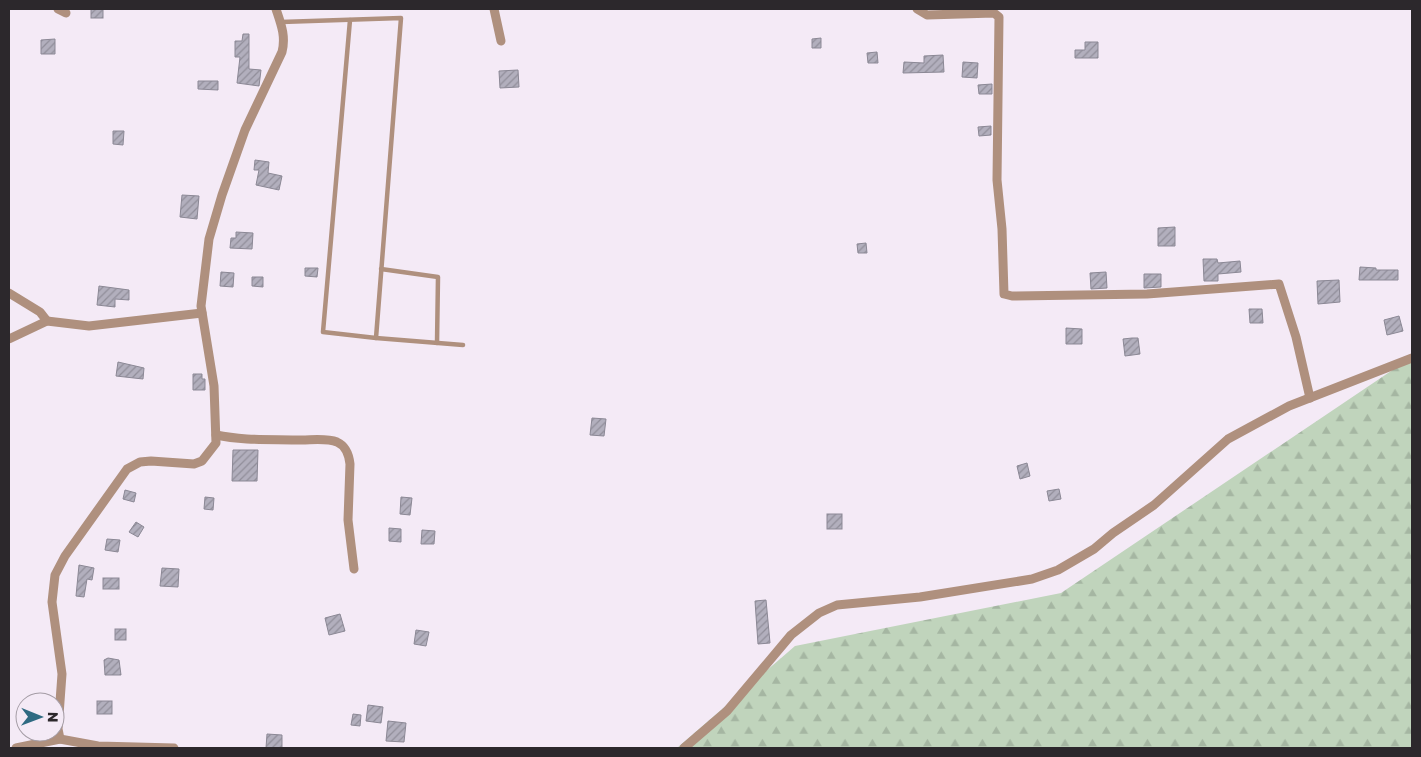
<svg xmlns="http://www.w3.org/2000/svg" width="1421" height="757" font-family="'Golos Text',sans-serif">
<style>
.forest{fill:url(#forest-firs)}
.building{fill:url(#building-hatch);stroke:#8b8895}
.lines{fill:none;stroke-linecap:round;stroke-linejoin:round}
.lane{stroke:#af907e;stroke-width:4.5}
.street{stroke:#af907e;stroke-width:9}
</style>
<defs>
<pattern id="forest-firs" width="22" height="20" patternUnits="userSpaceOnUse" patternTransform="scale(1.25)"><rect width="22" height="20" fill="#c0d4bc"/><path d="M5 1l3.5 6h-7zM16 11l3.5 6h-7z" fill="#a5b6a2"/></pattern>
<pattern id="building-hatch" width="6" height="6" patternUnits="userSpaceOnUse" patternTransform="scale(1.25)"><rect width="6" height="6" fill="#b2afbd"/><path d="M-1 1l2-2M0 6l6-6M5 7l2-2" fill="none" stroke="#918e9a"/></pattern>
</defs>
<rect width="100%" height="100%" fill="#f4eaf6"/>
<path class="forest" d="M1412 361V748H677L795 646 1061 593 1394 369Z"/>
<g class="building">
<rect x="91" y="9" width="12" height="9"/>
<path d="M243 34H249V69L261 70 259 86 237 83 240 57H235V41H242Z"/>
<path d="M821 38V48H812V39Z"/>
<path d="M55 39V54H41V40Z"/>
<path d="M1085 42H1098V58H1075V50H1085Z"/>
<path d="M877 52 878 63H868L867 53Z"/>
<path d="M943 55 944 72 903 73 904 62 924 63V56Z"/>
<path d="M963 62 978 63 977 78 962 77Z"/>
<path d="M518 70 519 87 500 88 499 71Z"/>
<path d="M198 81H218V90L198 89Z"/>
<path d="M992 84V94H979L978 85Z"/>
<path d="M991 126V135L979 136 978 127Z"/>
<path d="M113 131H124L123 145 113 144Z"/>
<path d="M255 160 269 162 268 173 282 176 279 190 256 185 259 170H254Z"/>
<path d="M182 195 199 196 197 219 180 217Z"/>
<path d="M1175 227V246H1158V228Z"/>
<path d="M236 232 253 233 252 249 230 248 231 238H236Z"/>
<path d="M866 243 867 253H858L857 244Z"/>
<path d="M1203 259H1217L1218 263 1240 261 1241 272 1218 274V281H1204Z"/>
<path d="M1360 267 1376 268V270H1398V280H1359Z"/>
<path d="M305 268H318L317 277 305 276Z"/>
<path d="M221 272 234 273 233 287 220 286Z"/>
<path d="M1106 272 1107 288 1091 289 1090 273Z"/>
<path d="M1144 274H1161V287L1144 288Z"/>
<path d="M252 277H263V287L252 286Z"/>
<path d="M1339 280 1340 302 1318 304 1317 281Z"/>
<path d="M99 286 129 290V300L115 299V307L97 305Z"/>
<path d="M1249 309H1262L1263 323H1250Z"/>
<path d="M1399 316 1403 331 1387 335 1384 320Z"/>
<path d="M1066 328 1082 329V344H1066Z"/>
<path d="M1132 338H1138L1140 354 1125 356 1123 339Z"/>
<path d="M118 362 144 368 143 379 116 376Z"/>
<path d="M193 374H202V379H205V390H193Z"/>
<path d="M592 418 606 419 604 436 590 435Z"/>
<path d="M233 450H258L257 481H232Z"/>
<path d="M1027 463 1030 476 1020 479 1017 466Z"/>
<path d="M1059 489 1061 499 1049 501 1047 491Z"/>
<path d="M125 490 136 493 134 502 123 499Z"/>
<path d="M205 497 214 498 213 510 204 509Z"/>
<path d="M401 497 412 498 410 515 400 514Z"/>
<rect x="827" y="514" width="15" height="15"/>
<path d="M136 522 144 527 138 537 129 532Z"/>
<path d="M389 528 401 529V542L389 541Z"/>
<path d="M422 530 435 531 434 544H421Z"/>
<path d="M107 539 120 540 118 552 105 550Z"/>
<path d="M79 565 94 568 92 580 87 579 84 597 76 596Z"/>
<path d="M162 568 179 569 178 587 160 586Z"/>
<rect x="103" y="578" width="16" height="11"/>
<path d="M766 600 770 643 758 644 755 601Z"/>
<path d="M340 614 345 631 329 635 325 618Z"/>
<rect x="115" y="629" width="11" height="11"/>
<path d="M416 630 429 632 426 646 414 644Z"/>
<path d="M108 658 119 660 121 675H105L104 660Z"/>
<rect x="97" y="701" width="15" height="13"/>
<path d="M368 705 383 707 381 723 366 721Z"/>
<path d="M353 714 361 715 360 726 351 725Z"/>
<path d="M388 721 406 723 404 742 386 741Z"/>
<path d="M267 734 282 735V748H266Z"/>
</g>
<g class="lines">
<g class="lane">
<path d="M350 20 323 332 376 338"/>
<path d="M281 22 401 18 376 338 463 345"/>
<path d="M381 269 438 277 437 343"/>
</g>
<g class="street">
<path d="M58 9 66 13"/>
<path d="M494 9 501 41"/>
<path d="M917 9 927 15 994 13 999 17 997 180 1002 229 1004 294 1012 296 1147 294 1279 284 1296 337 1310 398"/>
<path d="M9 293 40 312 47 321"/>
<path d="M9 339 47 321 89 326 202 313"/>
<path d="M216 435C244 441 273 439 302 440 312 440 327 438 337 442 346 446 349 455 350 464L348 520 354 569"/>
<path d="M60 739 98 746 174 748"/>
<path d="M16 748 60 739 58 729 62 674 52 602 55 575 65 556 127 469 140 462 151 461 194 464 202 461 216 443 214 386 201 306 209 239 222 195 245 130 282 52C286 36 281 24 276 9"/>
<path d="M684 748 727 711 791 635 819 613 837 605 920 597 1032 579 1058 570 1094 549 1113 533 1154 505 1228 439 1289 406 1412 358"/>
</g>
</g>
<rect width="1421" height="757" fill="none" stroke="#2c282c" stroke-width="20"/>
<g transform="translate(40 717) rotate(91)"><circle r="24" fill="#f4eaf6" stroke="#a49ca5"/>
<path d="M0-4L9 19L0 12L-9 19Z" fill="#2f6a82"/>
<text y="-8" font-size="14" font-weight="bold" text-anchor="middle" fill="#2c282c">N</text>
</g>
</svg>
